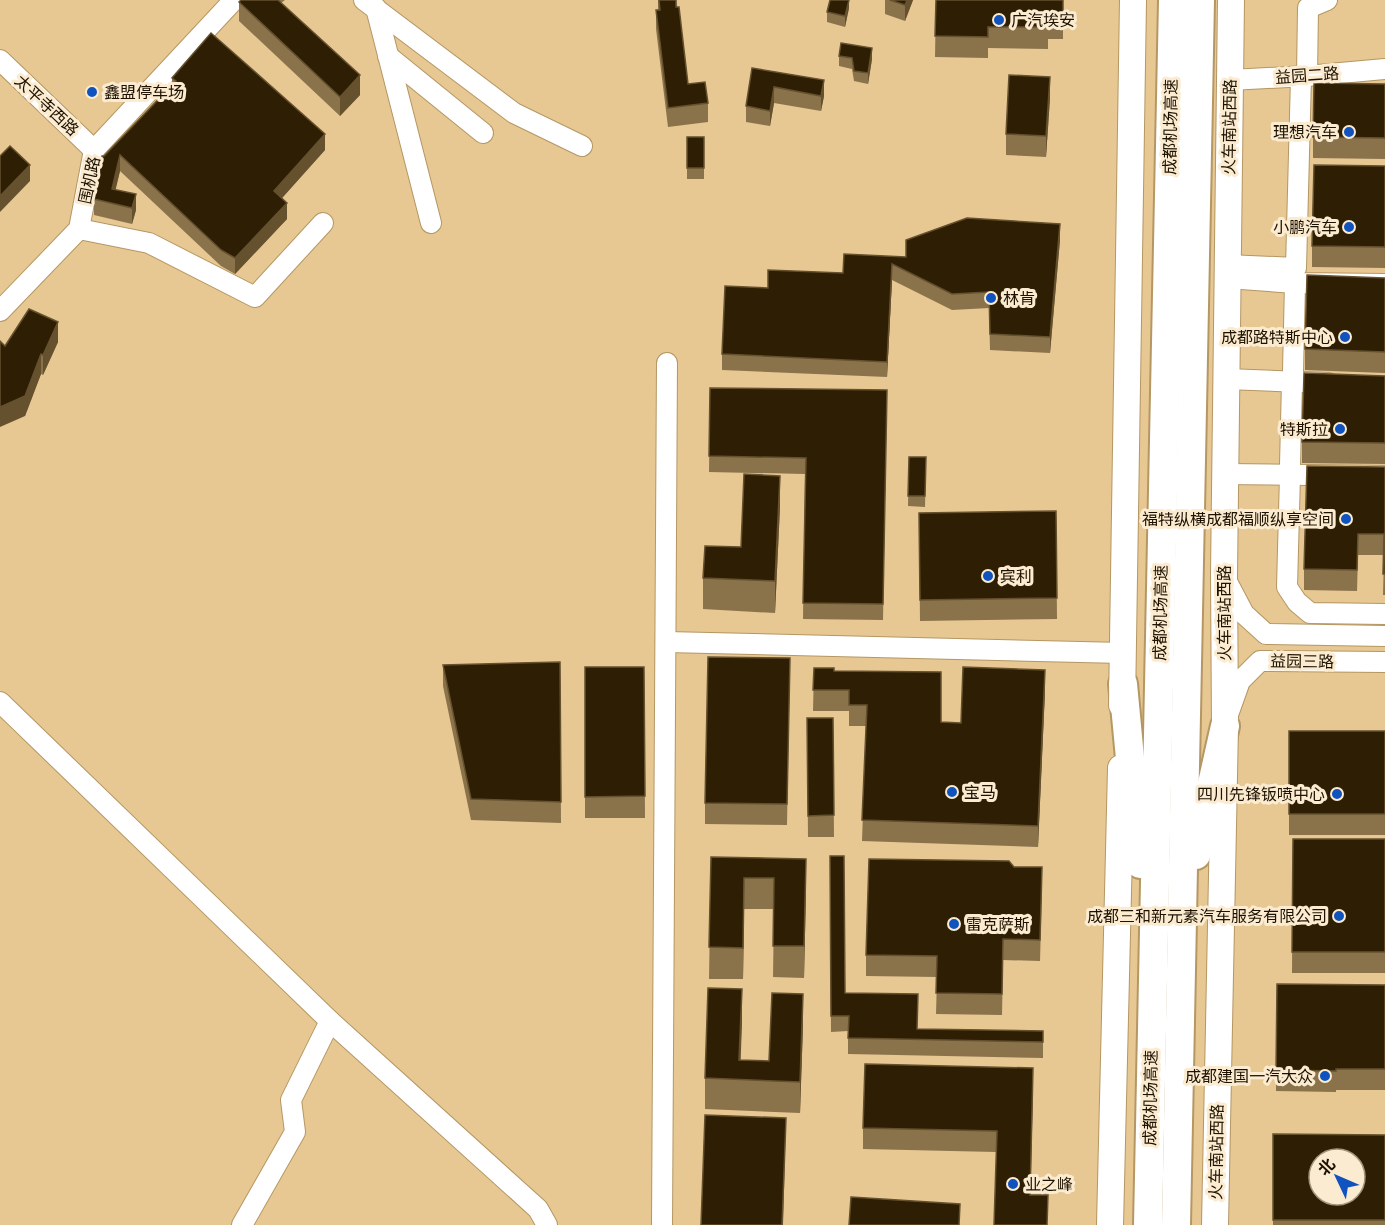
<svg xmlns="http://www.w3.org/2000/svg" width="1385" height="1225" font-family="Commissioner,'Noto Sans SC',sans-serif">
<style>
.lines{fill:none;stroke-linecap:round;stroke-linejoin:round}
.minor-casing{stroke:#b59764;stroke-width:22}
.major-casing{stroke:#b59764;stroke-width:28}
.highway-casing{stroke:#b59764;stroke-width:32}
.minor{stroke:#fff;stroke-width:20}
.major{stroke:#fff;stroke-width:26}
.highway{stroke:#fff;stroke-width:28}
.wall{fill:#8a734b}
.shaded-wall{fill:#66512f}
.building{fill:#2e1f04;stroke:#66512f;stroke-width:1.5;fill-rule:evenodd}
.poi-dot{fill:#1153be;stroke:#fbebd0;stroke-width:2}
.labels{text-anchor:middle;stroke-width:6;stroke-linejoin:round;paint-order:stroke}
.poi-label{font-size:16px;fill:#1d1200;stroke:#fbebd0;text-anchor:end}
.street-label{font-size:16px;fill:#1d1200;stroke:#fbebd0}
</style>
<rect width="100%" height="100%" fill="#e7c792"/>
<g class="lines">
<defs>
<g id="minor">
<path d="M364 0 514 113 582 146"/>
<path d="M376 8 431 223"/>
<path d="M388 56 483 133"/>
<path d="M0 60 94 150"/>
<path d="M1307 76 1308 8 1327 0"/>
<path d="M1230 80 1307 76 1385 69"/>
<path d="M79 229 149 243 255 297 323 223"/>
<path d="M1227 265 1296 268 1301 77"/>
<path d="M1227 278 1295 283 1385 284"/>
<path d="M0 311 79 229 94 150 234 0"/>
<path d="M1293 371 1295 283"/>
<path d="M1226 379 1328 383"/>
<path d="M1290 465 1292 382"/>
<path d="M1225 474 1385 476"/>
<path d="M1290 475 1287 587 1297 602 1310 613 1385 614"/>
<path d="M1225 578 1244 614 1266 634 1385 636"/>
<path d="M666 642 1123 653"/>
<path d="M0 702 330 1021 538 1209 547 1225"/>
<path d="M1229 712 1240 681 1260 661 1385 662"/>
<path d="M242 1225 295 1132 291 1100 330 1021"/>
<path d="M662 1225 667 363"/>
</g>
<g id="major">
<path d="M1122 705 1133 0"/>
<path d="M1110 1225 1121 768"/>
<path d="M1215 1225 1225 726 1224 575 1231 0"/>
</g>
<g id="highway">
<path d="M1123 684 1140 864"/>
<path d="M1196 855 1225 726"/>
<path d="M1148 1225 1173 0"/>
<path d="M1176 1225 1200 0"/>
</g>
</defs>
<use href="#minor" class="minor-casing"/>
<use href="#major" class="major-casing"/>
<use href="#highway" class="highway-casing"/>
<use href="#minor" class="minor"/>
<use href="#major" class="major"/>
<use href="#highway" class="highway"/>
</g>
<g class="wall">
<path d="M241 0H285L281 3 360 95 340 116 239 21V2Z"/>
<path d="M658 0H676L688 84 708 103V122L668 127 656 29V10H658Z"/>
<path d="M849 0V8L845 27 827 22V12Z"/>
<path d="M885 0H913L905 21 885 14Z"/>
<path d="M936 0H1063V39H1048V49L988 48V58L935 57Z"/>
<path d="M839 56 872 59 868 84 854 81 852 69 839 66Z"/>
<path d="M752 68 824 96 821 111 774 103 770 126 746 122V106Z"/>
<path d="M172 78 325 150 282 198 287 219 235 274 221 266 120 171 115 190 136 210 132 224 94 215V199L104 156 172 84Z"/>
<path d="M1385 84V159L1313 158V137Z"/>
<path d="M1050 98 1046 157 1006 155V134Z"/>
<rect x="687" y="137" width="17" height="42"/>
<path d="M1385 166V268L1312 267V246Z"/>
<path d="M1060 240 1050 353 990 350 989 308 952 310 892 280 887 377 722 370V354L768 288 843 273 906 257Z"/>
<path d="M1385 278V373L1305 370V349Z"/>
<path d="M58 342 43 375 41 374 25 416 5 346Z"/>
<path d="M1385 376V464L1302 463V442Z"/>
<path d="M710 388 887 390 883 620 803 619 805 474 709 472Z"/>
<path d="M909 457H926L925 507 908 506Z"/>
<path d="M1385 467V595H1383L1384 555H1358L1357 591 1304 590V569Z"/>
<path d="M780 507 775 613 703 609V578L741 547Z"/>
<path d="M1056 511 1057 619 920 621 919 513Z"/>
<path d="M790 658 787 825 705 824V803Z"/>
<path d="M560 662 561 823 471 820 443 686V665Z"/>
<path d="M585 667H644L645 818H585Z"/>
<path d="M814 668 834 671 941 722 961 723 1045 691 1038 847 862 841 866 726H849V711H813Z"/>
<path d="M807 718H833L834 837H808Z"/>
<rect x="1289" y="731" width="96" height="104"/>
<path d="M1293 839H1385V973H1292Z"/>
<path d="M830 856 845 993 918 1029 1043 1031V1058L848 1054V1031L831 1032Z"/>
<path d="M711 857 806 859 804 978 773 977 774 909H744L743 979H709Z"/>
<path d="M1014 867 1042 889 1040 961 1003 960 1002 1015 936 1014 937 977 866 976V955Z"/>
<path d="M1277 984 1385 985V1090H1336V1092L1276 1091Z"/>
<path d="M742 1021 740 1060 769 1061 803 1025 800 1113 705 1109V1078Z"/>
<path d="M1033 1090 1030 1195 996 1152 863 1149V1128Z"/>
<path d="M1273 1134 1385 1135V1225H1273Z"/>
</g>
<g class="shaded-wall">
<path d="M849 0V8L845 27V16Z"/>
<path d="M907 0H913L905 21V5Z"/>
<path d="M872 48V59L868 84V73Z"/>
<path d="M360 75V95L340 116V97Z"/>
<path d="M1050 77V98L1046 157V136Z"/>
<path d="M824 80V96L821 111V96Z"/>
<path d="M774 87V103L770 126V111Z"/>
<path d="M325 134V150L274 207V191Z"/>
<path d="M120 155V171L112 205V189Z"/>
<path d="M30 165V181L0 212V196Z"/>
<path d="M136 194V210L132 224V208Z"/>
<path d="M287 203V219L235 274V258Z"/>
<path d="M1060 224V240L1050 353V337Z"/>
<path d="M892 264V280L887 377V362Z"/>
<path d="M58 322V342L43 375V355Z"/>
<path d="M41 354V374L25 416 0 427V407Z"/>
<path d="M780 476V507L775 613V581Z"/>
<path d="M1045 670V691L1038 847V826Z"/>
<path d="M806 859V890L804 978V946Z"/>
<path d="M744 878V909L743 979V948Z"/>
<path d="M742 989V1021L740 1079 739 1060Z"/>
<path d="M803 994V1025L800 1113V1082Z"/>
<path d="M1033 1068V1090L1030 1216V1195Z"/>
<path d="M786 1118 783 1225H782Z"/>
</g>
<g class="building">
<path d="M241 0H278L360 75 340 97 239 2Z"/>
<path d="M659 0H676V7H679L688 84 705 82 708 103 668 108 656 10H660Z"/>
<path d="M830 0H849L845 16 827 12Z"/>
<path d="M890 0H907L905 5Z"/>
<path d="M936 0H1063V18H1048V27H988V37L935 36Z"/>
<path d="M211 33 325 134 274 191 287 203 235 258 221 250 120 155 112 189 136 194 132 208 94 199 102 156H104L176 81 172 78Z"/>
<path d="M841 43 872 48 868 73 854 71 852 58 839 56Z"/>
<path d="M752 68 824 80 821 96 774 87 770 111 746 106Z"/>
<path d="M1009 75 1050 77 1046 136 1006 134Z"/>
<path d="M1314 83 1385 84V138L1313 137Z"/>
<rect x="687" y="137" width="17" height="31"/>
<path d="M10 146 30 165 0 196V156Z"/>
<path d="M1314 165 1385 166V247L1312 246Z"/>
<path d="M967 218 1060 224 1050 337 990 334 989 292 952 294 892 264 887 362 722 354 725 286 768 288V270L843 273 844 254 906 257V240Z"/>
<path d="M1307 275 1385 278V352L1305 349Z"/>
<path d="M29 309 58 322 43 355 41 354 25 396 0 407V341L5 346Z"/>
<path d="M1304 373 1385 376V443L1302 442Z"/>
<path d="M710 388 887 390 883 604 803 603 806 458 709 456Z"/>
<path d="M909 457H926L925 496H908Z"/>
<path d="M1307 466 1385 467V574H1383L1384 534H1358L1357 570 1304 569Z"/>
<path d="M744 474 780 476 775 581 703 578 705 546 741 547Z"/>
<path d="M1056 511 1057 598 920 600 919 513Z"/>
<path d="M708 657 790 658 787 804 705 803Z"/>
<path d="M560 662 561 802 471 799 443 665Z"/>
<path d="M585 667H644L645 796 585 797Z"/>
<path d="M963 667 1045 670 1038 826 862 820 867 705H849V690H813L814 668H834V671L941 672V722L961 723Z"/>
<path d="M807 718H833L834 815 808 816Z"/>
<rect x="1289" y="731" width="96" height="83"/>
<path d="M1293 839H1385V952H1292Z"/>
<path d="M830 856H844L845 993 918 994 917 1029 1043 1031V1042L848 1038 849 1016H831Z"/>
<path d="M711 857 806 859 804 946H773L774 878H744L743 948 709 947Z"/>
<path d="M869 859 1009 861 1014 867H1042L1040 940 1003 939 1002 994 936 993 937 956 866 955Z"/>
<path d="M1277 984 1385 985V1069H1336V1071L1276 1070Z"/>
<path d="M708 988 742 989 739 1060 769 1061 772 993 803 994 800 1082 705 1078Z"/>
<path d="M865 1064 1033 1068 1030 1195H1048L1047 1225H994L997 1131 863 1128Z"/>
<path d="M705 1115 786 1118 782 1225H701Z"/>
<path d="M1273 1134 1385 1135V1220H1273ZM1319 1159H1355V1195H1319Z"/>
<path d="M851 1197 960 1204 959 1225H849Z"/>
</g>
<g class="poi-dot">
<circle cx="999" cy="20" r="6"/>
<circle cx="92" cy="92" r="6"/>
<circle cx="1349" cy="132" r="6"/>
<circle cx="1349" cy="227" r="6"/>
<circle cx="991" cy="298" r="6"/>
<circle cx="1345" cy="337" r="6"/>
<circle cx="1340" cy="429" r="6"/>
<circle cx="1346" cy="519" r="6"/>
<circle cx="988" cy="576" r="6"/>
<circle cx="952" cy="792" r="6"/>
<circle cx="1337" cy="794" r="6"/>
<circle cx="1339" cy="916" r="6"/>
<circle cx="954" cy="924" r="6"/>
<circle cx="1325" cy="1076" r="6"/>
<circle cx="1013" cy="1184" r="6"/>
</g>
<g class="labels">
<g class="poi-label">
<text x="1011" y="26" text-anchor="start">广汽埃安</text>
<text x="104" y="98" text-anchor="start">鑫盟停车场</text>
<text x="1337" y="138">理想汽车</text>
<text x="1337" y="233">小鹏汽车</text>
<text x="1003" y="304" text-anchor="start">林肯</text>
<text x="1333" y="343">成都路特斯中心</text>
<text x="1328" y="435">特斯拉</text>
<text x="1334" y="525">福特纵横成都福顺纵享空间</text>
<text x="1000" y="582" text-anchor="start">宾利</text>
<text x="964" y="798" text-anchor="start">宝马</text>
<text x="1325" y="800">四川先锋钣喷中心</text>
<text x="1327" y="922">成都三和新元素汽车服务有限公司</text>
<text x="966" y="930" text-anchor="start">雷克萨斯</text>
<text x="1313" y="1082">成都建国一汽大众</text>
<text x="1025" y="1190" text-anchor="start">业之峰</text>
</g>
<g class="street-label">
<text transform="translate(1307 75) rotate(-4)" y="6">益园二路</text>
<text transform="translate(47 105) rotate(43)" y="6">太平寺西路</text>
<text transform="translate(1170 127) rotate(-89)" y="6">成都机场高速</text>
<text transform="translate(1229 127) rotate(-89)" y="6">火车南站西路</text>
<text transform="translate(89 180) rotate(-78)" y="6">围机路</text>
<text transform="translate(1160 613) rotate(-89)" y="6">成都机场高速</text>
<text transform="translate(1224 613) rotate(-90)" y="6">火车南站西路</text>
<text transform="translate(1302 661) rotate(1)" y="6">益园三路</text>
<text transform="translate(1150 1098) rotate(-89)" y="6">成都机场高速</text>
<text transform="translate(1216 1152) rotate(-89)" y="6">火车南站西路</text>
</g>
</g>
<g transform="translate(1337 1177) rotate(314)"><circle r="28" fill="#fbebd0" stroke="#a2947d" stroke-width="1.5"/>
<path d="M0-4.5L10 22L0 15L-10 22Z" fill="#1153be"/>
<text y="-9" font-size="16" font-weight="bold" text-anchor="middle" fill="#1d1200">北</text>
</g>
</svg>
